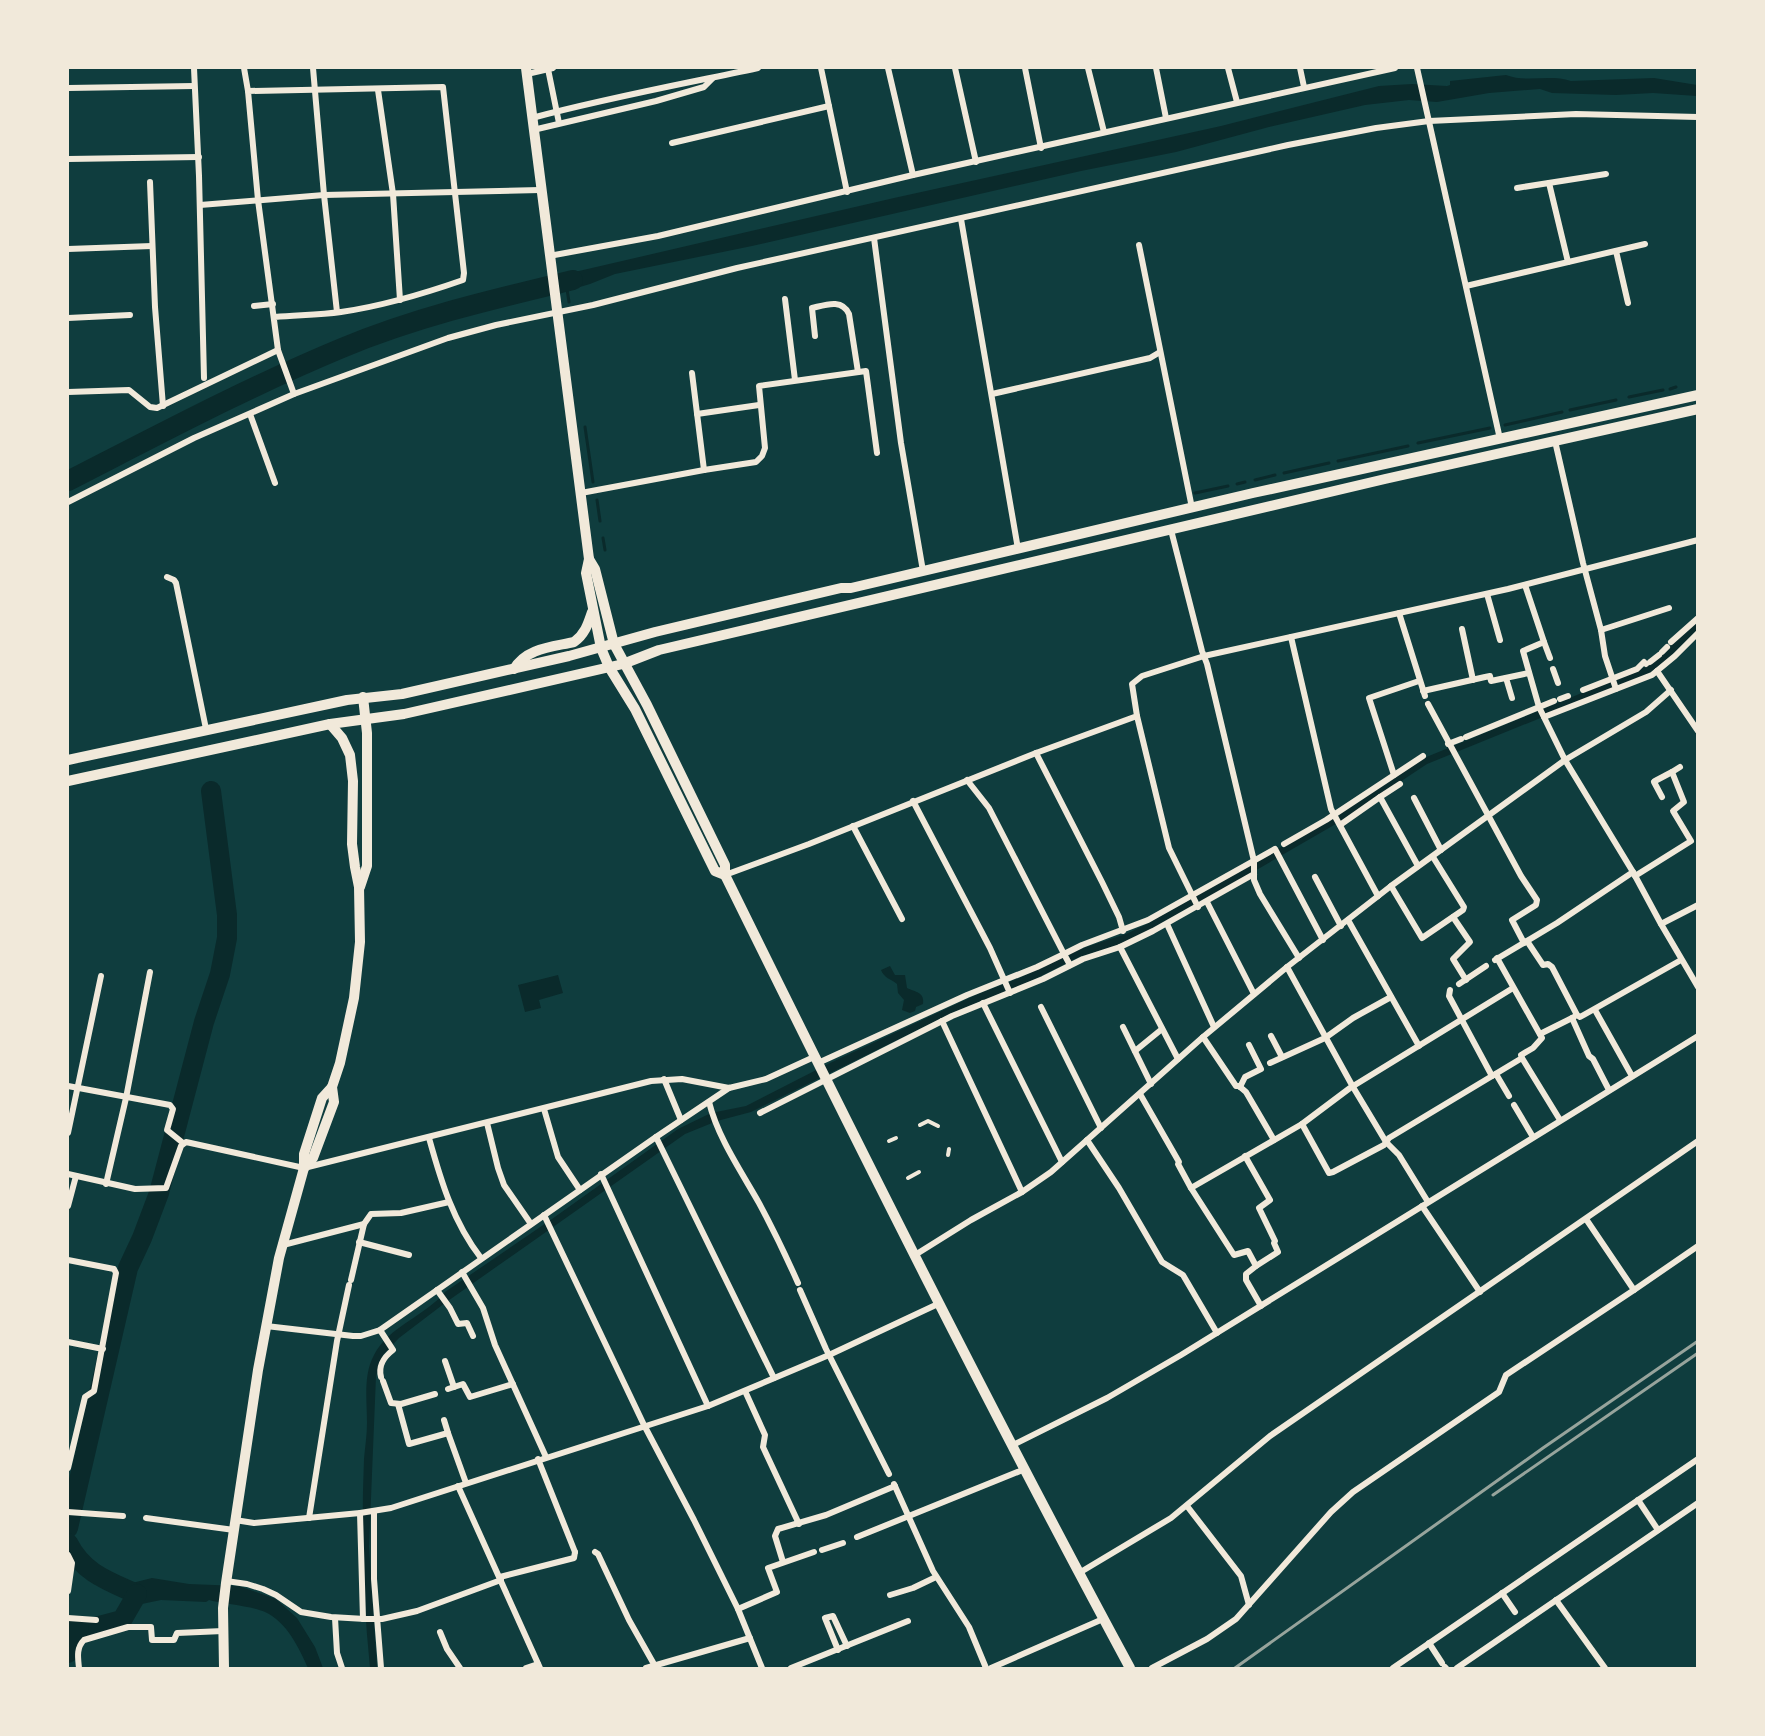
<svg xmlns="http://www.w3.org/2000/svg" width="1765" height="1736" font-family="'Source Sans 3',sans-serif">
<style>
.water{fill:#0a2a2b}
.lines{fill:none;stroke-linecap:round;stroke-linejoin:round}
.stream{stroke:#0a2a2b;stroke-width:3}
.river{stroke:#0a2a2b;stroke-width:20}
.service{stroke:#f1e9da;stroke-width:4}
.minor{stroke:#f1e9da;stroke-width:6}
.secondary{stroke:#f1e9da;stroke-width:10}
.primary{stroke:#f1e9da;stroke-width:10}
.rail{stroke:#97a49c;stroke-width:3}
</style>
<rect width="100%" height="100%" fill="#0f3d3e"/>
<g class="water">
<path d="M1506 75C1527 83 1549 74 1571 81L1654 78 1697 85V96L1653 93 1616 95 1552 93 1540 89 1489 93 1437 102 1409 100 1365 105 1269 127 1176 152 1081 171 752 246 615 274 590 284 563 292 553 290V277L894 198 1221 126 1379 86 1412 84 1447 86 1450 85V81Z"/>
<path d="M1697 620V630L1669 658 1649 674 1427 764 1341 821 1170 920 1121 944 1079 957 1027 983 954 1012 751 1112 717 1121 685 1134 445 1303 399 1338 383 1355 376 1376 369 1547 377 1668H370C363 1599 361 1529 364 1459 365 1447 367 1435 367 1423 367 1401 363 1375 374 1355 389 1326 424 1317 445 1292L552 1219 678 1129 711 1113 746 1106 830 1063 978 994 1019 978 1077 950 1126 934 1145 925 1292 841 1424 758 1645 667 1657 658Z"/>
<path d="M890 966 895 975H905L907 988C915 992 925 992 923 1004L916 1007 915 1011 910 1013 902 1010 904 1000 898 993 897 984C891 979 884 978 881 970Z"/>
<path d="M558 975 563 993 539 1000 541 1008 525 1012 518 985Z"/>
<path d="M152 1578 189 1584 239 1586 276 1599 297 1618 315 1647 323 1668H308C299 1648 287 1622 265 1612 252 1606 224 1604 209 1600L206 1602 161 1600 137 1605 126 1597 128 1584Z"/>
</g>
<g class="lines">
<g class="stream">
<path d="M567 289 569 302"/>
<path d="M1670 389 1676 387"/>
<path d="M1629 397 1663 390"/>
<path d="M1570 410 1616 400"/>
<path d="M1505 425 1562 412"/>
<path d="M585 427 593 482"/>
<path d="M1418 443 1490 428"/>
<path d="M1338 461 1408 446"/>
<path d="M1284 473 1329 463"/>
<path d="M1255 480 1275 475"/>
<path d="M1237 484 1245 482"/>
<path d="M1195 493 1228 486"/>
<path d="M597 500 600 521"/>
<path d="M603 538 605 550"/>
</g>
<g class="river">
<path d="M68 481C158 435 248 387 342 348 416 317 494 299 573 280"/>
<path d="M68 1528 128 1268 142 1238 159 1193 204 1022 220 974 227 938V915L211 791"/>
<path d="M68 1543C83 1573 108 1581 137 1594"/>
<path d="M68 1628H92L122 1620 137 1594"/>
<path d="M68 1653 79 1628"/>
</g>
<g class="service">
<path d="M920 1125 928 1121 938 1126"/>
<path d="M889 1141 896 1138"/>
<path d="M948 1155 949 1149"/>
<path d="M908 1178 919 1172"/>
</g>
<g class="minor">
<path d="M194 68 199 176 204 378"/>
<path d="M244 68 248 91"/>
<path d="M313 68 324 195 337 312"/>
<path d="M821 68 847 192"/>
<path d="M888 68 913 175"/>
<path d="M955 68 976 162"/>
<path d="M1025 68 1041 148"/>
<path d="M1088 68 1104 132"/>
<path d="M1156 68 1166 118"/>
<path d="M1228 68 1237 102"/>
<path d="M1300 68 1304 87"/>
<path d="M1417 68 1500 439"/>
<path d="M548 69 559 123"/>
<path d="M527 74 553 68"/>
<path d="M68 88 194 86"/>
<path d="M378 90 393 194 400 300"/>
<path d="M532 118C606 98 683 84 758 68"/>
<path d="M533 130 656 101 704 87 712 79"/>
<path d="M672 143 829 106"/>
<path d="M68 159 199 157"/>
<path d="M150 182 155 307 163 406"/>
<path d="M1549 183 1568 262"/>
<path d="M1517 188 1606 174"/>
<path d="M200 205 324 195 540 190"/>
<path d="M961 219 1018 549"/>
<path d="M874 238 901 443 923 571"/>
<path d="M1139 245 1192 508"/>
<path d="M68 249 152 246"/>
<path d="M1616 251 1628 303"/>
<path d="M549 256 658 236 913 175 1395 68"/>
<path d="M1466 286 1645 244"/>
<path d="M785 299 795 380"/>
<path d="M254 306 273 304"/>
<path d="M275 317C297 315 319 315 341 312 383 306 423 294 463 280L464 273 443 87 248 91 258 200 278 350 294 394"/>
<path d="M68 318 130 315"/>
<path d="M815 336 812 308C825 305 842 298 849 314L858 372"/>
<path d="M692 373 704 470"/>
<path d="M68 392 129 390 150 407 157 408 278 350"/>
<path d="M992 394 1150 358 1160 352"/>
<path d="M250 414 275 483"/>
<path d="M697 414 759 405"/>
<path d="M1555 441 1583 563 1601 630 1605 656 1616 689"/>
<path d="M581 493 704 470 756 462 762 456 765 448 759 386 866 371 877 453"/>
<path d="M68 502 194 438 294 394 448 338 496 325 593 305 737 268 1288 145 1376 128 1429 121 1576 114 1698 117"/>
<path d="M1171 530 1202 651 1207 664 1254 861V880L1260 894 1299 958"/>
<path d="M167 577 174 580 176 583 206 729"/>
<path d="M1525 585 1544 642 1523 651 1539 707 1565 760 1646 712 1671 690"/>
<path d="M1487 594 1500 640"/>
<path d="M1399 613 1425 696"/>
<path d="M1462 629 1473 680"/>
<path d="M1601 630 1669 608"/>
<path d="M1291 637 1331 809 1378 896"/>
<path d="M1544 642 1550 658"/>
<path d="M1671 642 1698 618"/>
<path d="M1662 652 1667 647"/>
<path d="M1650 662 1659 655"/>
<path d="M1553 669 1558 683"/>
<path d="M1657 671 1698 731"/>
<path d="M1506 678 1512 698"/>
<path d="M1583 690 1637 669 1644 662 1646 664"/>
<path d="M1423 691 1485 677 1490 676 1491 681 1529 673"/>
<path d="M1560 699 1568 696"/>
<path d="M1428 704 1521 876 1537 900 1536 905 1512 920 1524 943"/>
<path d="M1137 716 1169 848 1198 907"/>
<path d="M1544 717 1652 675 1675 656 1698 633"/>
<path d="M1466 737 1554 701"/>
<path d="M1448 744 1461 739"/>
<path d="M1036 753 1102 882 1119 917 1123 931"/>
<path d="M1394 775 1369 698 1419 681"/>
<path d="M967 780 989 808 1064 954 1082 945 1148 920 1273 850"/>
<path d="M1655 781 1672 772"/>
<path d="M1654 782 1662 797"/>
<path d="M1400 784 1380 797 1418 866"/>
<path d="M1414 798 1441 850"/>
<path d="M913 801 990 948 1010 993"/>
<path d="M1340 825 1380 797"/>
<path d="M853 826 902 919"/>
<path d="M1284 844 1326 820 1423 756"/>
<path d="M1275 849 1323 940"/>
<path d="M725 875 809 844 1036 753 1137 716 1132 684 1142 676 1204 656 1508 589 1698 540"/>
<path d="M1635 876 1691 841 1673 811 1684 802 1672 772 1680 767"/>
<path d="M1315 877 1341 926"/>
<path d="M1391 886 1422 938 1463 910 1464 907 1433 857"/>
<path d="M1207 902 1254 994"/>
<path d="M1453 917 1470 942 1453 959 1466 980"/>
<path d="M1348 920 1419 1046"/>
<path d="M1167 924 1214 1027"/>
<path d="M1661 924 1698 905"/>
<path d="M1527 941 1543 965 1548 964 1552 967 1577 1015 1580 1017 1681 960"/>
<path d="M1120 947 1178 1059"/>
<path d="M1495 960 1557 923 1633 872"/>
<path d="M1287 967 1353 1087 1386 1142 1399 1155 1428 1202"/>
<path d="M1459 984 1486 966"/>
<path d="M1450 990 1449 996 1492 1076"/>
<path d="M983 1003 1062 1162"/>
<path d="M1041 1007 1101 1128"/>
<path d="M1595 1010 1632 1076"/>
<path d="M1572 1018 1589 1056 1593 1059 1609 1090"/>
<path d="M942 1021 1022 1192"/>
<path d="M1123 1027 1151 1084"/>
<path d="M1540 1034 1574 1017"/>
<path d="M1271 1036 1282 1057"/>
<path d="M1203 1037 1236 1086H1239L1246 1092 1274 1140"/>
<path d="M1135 1051 1162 1029"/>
<path d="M1522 1058 1560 1120"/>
<path d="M818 1063 967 995 1037 967 1064 954 1070 965"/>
<path d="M1270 1063 1325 1038 1353 1018 1391 997"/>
<path d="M1496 1074 1509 1096"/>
<path d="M664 1079 681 1120"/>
<path d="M68 1086 170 1105 173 1109 167 1130 183 1143"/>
<path d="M1240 1087 1245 1077 1261 1069 1249 1045"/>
<path d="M1140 1094 1179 1162 1178 1164 1191 1188"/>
<path d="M709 1102C718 1138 741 1171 759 1203 773 1229 786 1256 798 1283"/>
<path d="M1514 1105 1533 1137"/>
<path d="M544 1109 558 1157 580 1190"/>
<path d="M760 1113 952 1016 1043 979 1083 959 1120 947 1153 931 1254 874"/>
<path d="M487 1123 498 1168 504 1185 531 1224"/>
<path d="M1302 1124 1329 1173 1333 1172 1384 1145 1389 1138 1522 1058 1521 1055 1533 1048 1542 1038 1497 958"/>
<path d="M68 1133 101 976"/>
<path d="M656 1137 774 1378"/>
<path d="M429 1138C441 1181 453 1222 481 1258"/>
<path d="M1087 1140 1119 1188 1162 1262 1183 1275 1217 1333"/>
<path d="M1245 1156 1270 1200 1259 1208 1275 1241 1274 1243 1278 1252 1256 1266"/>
<path d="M68 1174 135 1189 166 1188 181 1146 186 1142 304 1168 651 1081 682 1079 729 1088 766 1079 814 1057"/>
<path d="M601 1174 708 1406"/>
<path d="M106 1184 126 1098 150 972"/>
<path d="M68 1206 76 1176"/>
<path d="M1422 1206 1480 1292"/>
<path d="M544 1215 644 1425 694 1520 738 1609 762 1668"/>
<path d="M1586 1219 1634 1290"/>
<path d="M359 1242 409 1255"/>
<path d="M283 1245 364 1224"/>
<path d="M915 1255 971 1220 1022 1192 1051 1172 1203 1037 1287 967 1391 886 1565 760 1633 872 1661 924 1698 987"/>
<path d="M68 1260 114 1269 116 1273 94 1391 85 1397 68 1468"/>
<path d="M462 1272 483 1308 495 1345 546 1457"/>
<path d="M351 1280 364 1224 371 1214 401 1213 449 1202"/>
<path d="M437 1290 450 1308 458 1324 467 1323 473 1336"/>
<path d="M800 1290 826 1349 889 1474"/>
<path d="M1261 1306 1246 1280V1274L1256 1266 1248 1251 1234 1255 1191 1188 1302 1124 1350 1088 1513 988"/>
<path d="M266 1326 353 1336H361L380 1330 656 1137 729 1088"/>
<path d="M380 1330 393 1350C384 1357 378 1365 381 1377"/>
<path d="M68 1342 103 1349"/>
<path d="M445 1361 454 1387"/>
<path d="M383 1381 391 1403 401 1404 435 1394"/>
<path d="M448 1389 463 1384 470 1397 513 1384"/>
<path d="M745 1391 765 1435 763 1447 799 1524"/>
<path d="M398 1404 409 1444 448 1433 444 1420"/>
<path d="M448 1433 466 1483"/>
<path d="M1013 1445 1107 1398 1181 1355 1698 1036"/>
<path d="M538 1459 575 1552"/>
<path d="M894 1484 933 1571 969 1627 986 1668"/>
<path d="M458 1486 540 1668"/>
<path d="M1638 1500 1658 1530"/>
<path d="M1187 1506 1241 1576 1249 1605"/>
<path d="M374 1511V1579L381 1668"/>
<path d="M68 1512 123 1516"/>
<path d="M360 1513 363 1619"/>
<path d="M146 1518 234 1530"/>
<path d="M309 1518 337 1341 349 1285"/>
<path d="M235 1520 254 1523 360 1513 391 1508 708 1406 829 1355 940 1303"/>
<path d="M857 1537 1025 1469"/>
<path d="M822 1550 843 1543"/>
<path d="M595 1552 598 1554 629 1620 655 1666"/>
<path d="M68 1555 72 1563 68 1591"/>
<path d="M783 1562 775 1536 778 1529 826 1515 895 1486"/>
<path d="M1079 1573 1171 1518 1270 1436 1698 1141"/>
<path d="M500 1577 574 1558 575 1552"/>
<path d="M226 1581 247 1584 263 1589 276 1595 301 1612 331 1617 365 1619H382L417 1611 501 1580"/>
<path d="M1502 1593 1515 1612"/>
<path d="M890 1595 913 1588 936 1577"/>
<path d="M1556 1600 1605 1668"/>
<path d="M738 1609 777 1592 768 1568 814 1552"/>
<path d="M68 1618 96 1620"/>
<path d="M335 1618 337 1653 342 1668"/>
<path d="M440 1632 447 1649 460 1668"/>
<path d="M1429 1643 1442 1663"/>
<path d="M838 1650 825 1618 833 1616 847 1646"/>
<path d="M1445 1667 1446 1668"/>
<path d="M79 1668C78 1658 76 1648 84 1640L128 1627H151L152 1640H174L177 1633 223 1631"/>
<path d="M526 1668 538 1664"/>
<path d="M646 1668 750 1638"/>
<path d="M791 1668 908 1621"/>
<path d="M991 1668 1103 1619"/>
<path d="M1152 1668 1207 1639 1236 1619 1331 1512 1353 1492 1499 1392 1506 1375 1634 1290 1698 1246"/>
<path d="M1393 1668 1698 1459"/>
<path d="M1457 1668 1698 1503"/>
</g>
<g class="secondary">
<path d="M68 760 347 700 402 694 569 656 655 632 841 588H851L1253 493 1698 395"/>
<path d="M68 781 330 724 404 714 623 664 659 650 1385 479 1698 409"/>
<path d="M360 887 367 866V733L363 697"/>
<path d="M304 1168 313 1158 334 1102 332 1087 340 1063 354 998 360 942 359 887 355 867 352 844 353 781 350 755 342 738 330 724"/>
<path d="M224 1668 223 1608 226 1583 258 1370 279 1258 304 1168V1154L322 1098 332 1087"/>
</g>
<g class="primary">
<path d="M526 68 589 559 586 573 601 648 609 667 635 709 715 871 725 875"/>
<path d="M589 559 595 569 614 644 647 705 725 865V875C856 1141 989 1407 1130 1668"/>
<path d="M514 669C526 648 552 647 574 642 585 634 588 624 592 612"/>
</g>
<g class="rail">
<path d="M1493 1495 1698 1353"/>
<path d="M1235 1668 1543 1448 1698 1341"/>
</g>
</g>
<rect width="1765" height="1736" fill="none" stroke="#f1e9da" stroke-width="138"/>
</svg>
